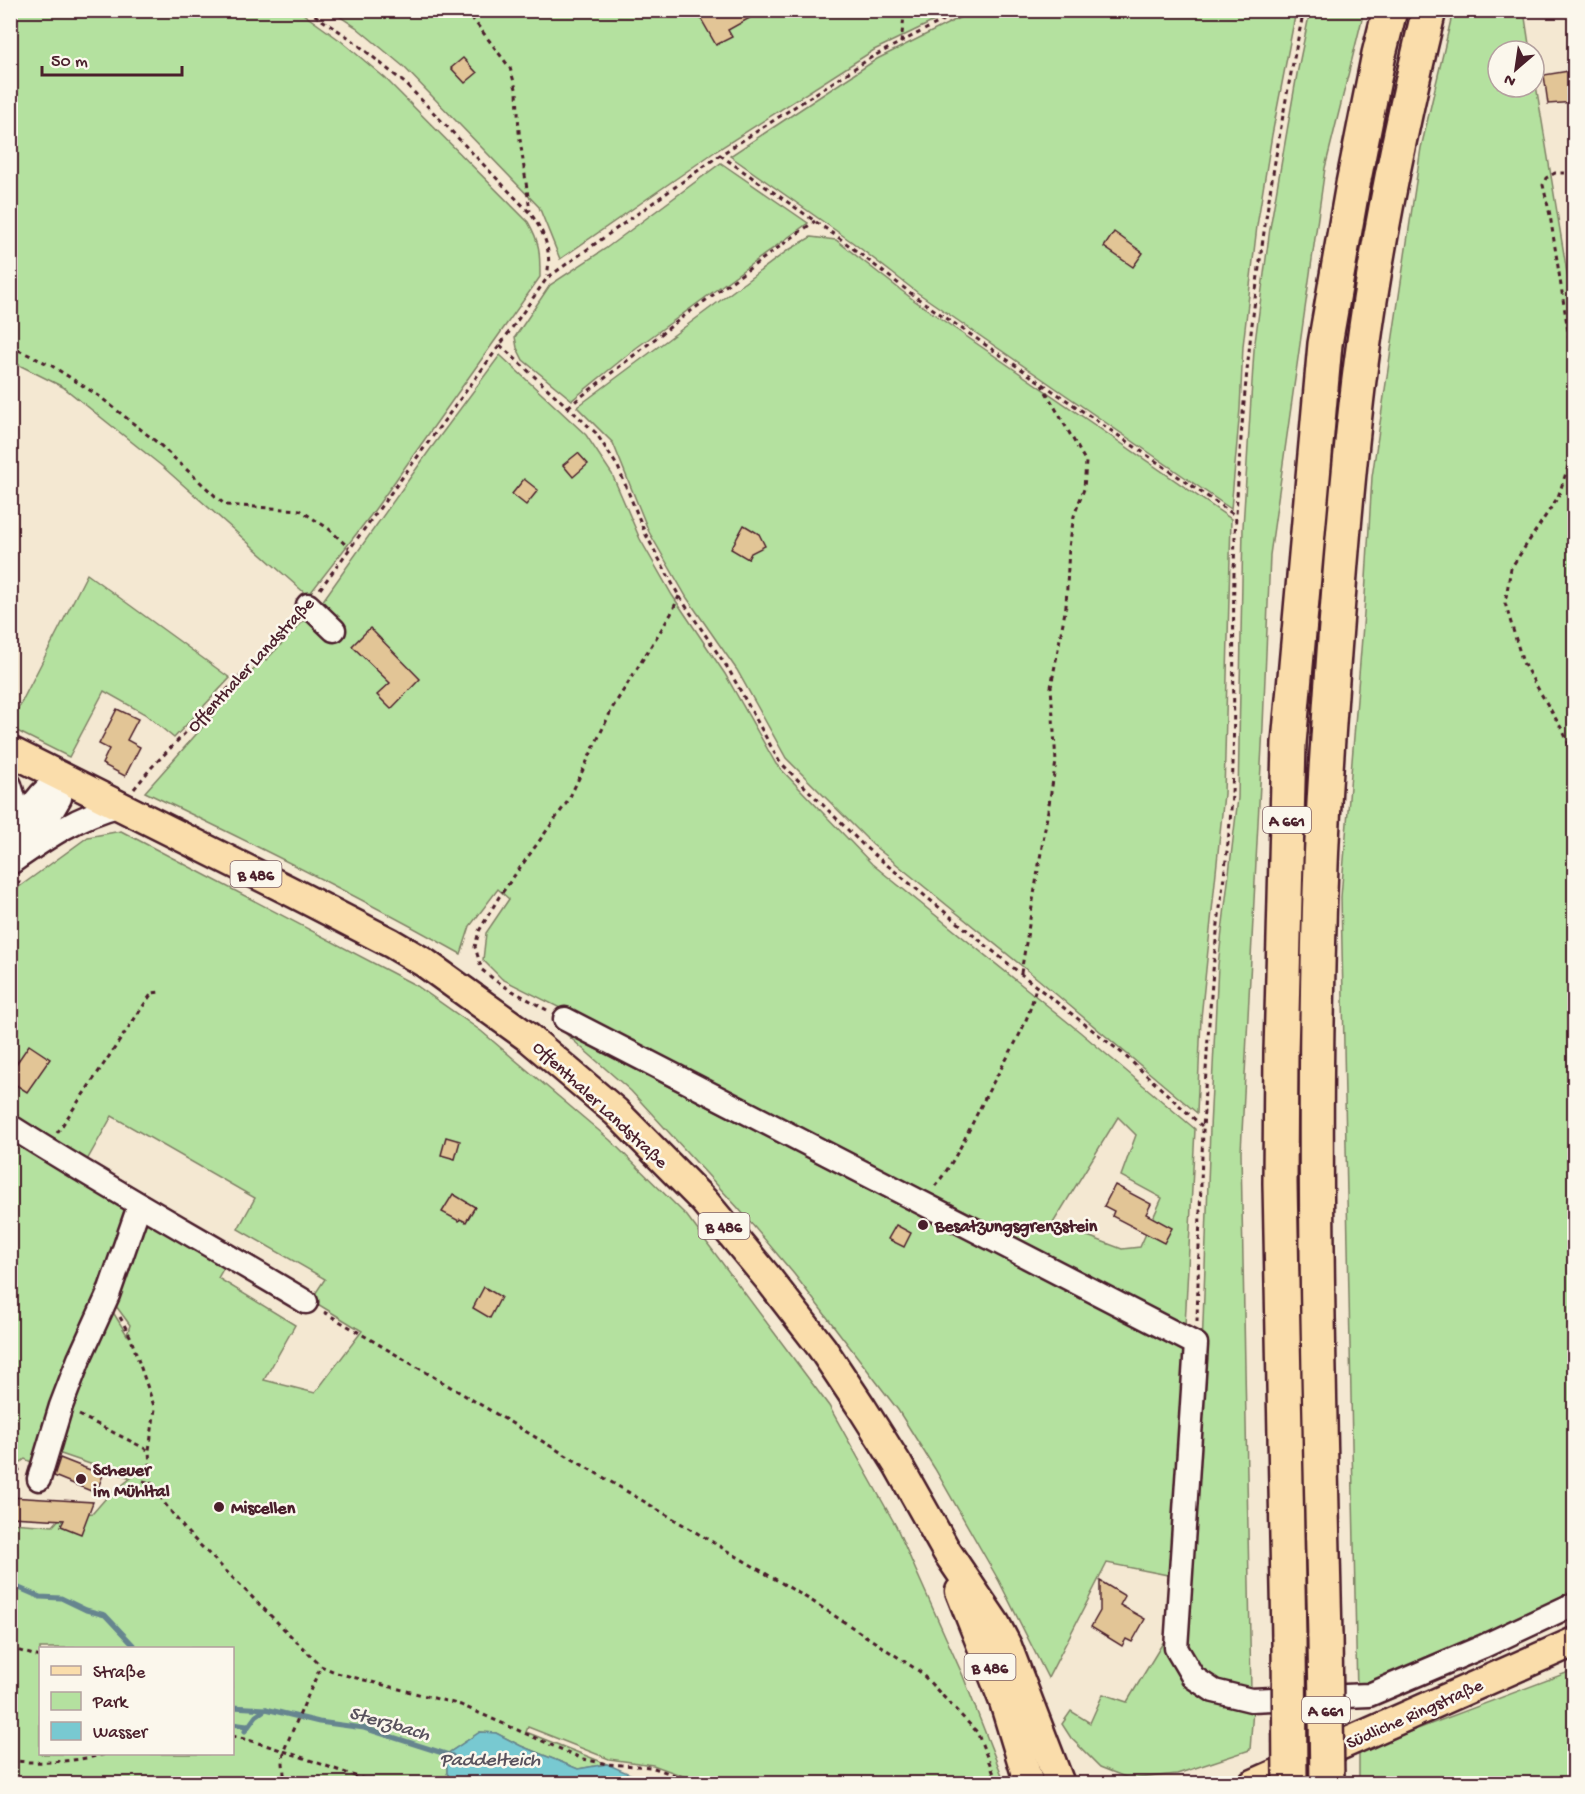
<svg xmlns="http://www.w3.org/2000/svg" width="1585" height="1794" font-family="'Gochi Hand',sans-serif">
<style>
.green{fill:#b4e19f;stroke:#7f8065;stroke-width:1.5;fill-rule:evenodd}
.water{fill:#78c9d1;stroke:#66858f;stroke-width:1.5}
.lines{fill:none;stroke-linecap:round;stroke-linejoin:round}
.stream{stroke:#66858f;stroke-width:5}
.building{fill:#e2c596;stroke:#4a1f2b;stroke-width:1.5}
.minor-casing{stroke:#4a1f2b;stroke-width:27}
.major-casing{stroke:#4a1f2b;stroke-width:33}
.highway-casing{stroke:#4a1f2b;stroke-width:38}
.path{stroke:#4a1f2b;stroke-width:3;stroke-dasharray:4.5 4.5;stroke-linecap:butt}
.minor{stroke:#fbf7ec;stroke-width:22}
.major{stroke:#faddab;stroke-width:28}
.highway{stroke:#faddab;stroke-width:33}
.highway-bridge-casing{stroke:#4a1f2b;stroke-width:38;stroke-linecap:butt}
.highway-bridge{stroke:#faddab;stroke-width:33}
.poi-dot{fill:#4a1f2b;stroke:#fbf7ec;stroke-width:2}
.labels{text-anchor:middle;stroke-width:5;stroke-linejoin:round;paint-order:stroke}
.shield{fill:#fbf7ec;stroke:#7f6065;stroke-width:1.5}
.shield-label{font-size:16px;font-weight:bold;fill:#4a1f2b}
.street-label{font-size:18px;fill:#4a1f2b;stroke:#fbf7ec}
.poi-label{font-size:18px;font-weight:bold;fill:#4a1f2b;stroke:#fbf7ec;text-anchor:start}
.water-label{font-size:20px;font-style:italic;fill:#58525d;stroke:#fbf7ec}
</style>
<rect width="100%" height="100%" fill="#f4e8d2"/>
<filter id="ink" filterUnits="userSpaceOnUse"><feTurbulence type="fractalNoise" baseFrequency=".0167" numOctaves="2"/><feDisplacementMap in="SourceGraphic" scale="12" xChannelSelector="R" yChannelSelector="G"/><feConvolveMatrix kernelMatrix="1 2 1 2 8 2 1 2 1" color-interpolation-filters="sRGB"/></filter>
<g filter="url(#ink)">
<g class="green">
<path d="M10 11H299L341 41 385 78 528 222C540 242 540 253 540 277L371 515 308 596 163 467 63 387 11 361Z"/>
<path d="M331 11H955L874 50 716 151 560 259 539 207 404 67 356 27Z"/>
<path d="M973 11H1296L1272 135 1257 226 1243 346 1240 409 1231 509 918 293 852 242 730 156 877 59Z"/>
<path d="M1310 11H1364L1325 168 1270 555 1263 726 1241 1152 1251 1692 1215 1683 1197 1670 1181 1642 1202 1350 1210 1128 1218 965 1238 798 1243 527 1254 350 1270 228 1297 74Z"/>
<path d="M1453 11H1524L1530 51H1498V87H1534V73L1574 315V1595L1357 1694 1341 897 1364 613 1372 477 1421 148Z"/>
<path d="M721 163 808 223 636 348 572 400 523 360 517 348 515 337 550 285 605 249Z"/>
<path d="M811 237 836 240 915 301 1231 519 1224 794 1201 1018 1197 1113 1038 979 873 845 786 758 737 670 687 598 649 532 613 443 577 407 787 251Z"/>
<path d="M500 355 586 435 612 474 640 539 672 595 725 674 776 764 872 864 1080 1032 1195 1129 1185 1326 970 1213 502 979 483 960 486 933 509 899 498 889 470 926 461 954C358 896 252 843 145 792L264 658 266 660 322 602 429 451ZM1118 1117 1136 1135 1121 1176 1162 1198 1140 1247 1122 1249 1053 1223Z"/>
<path d="M87 574 230 678 174 738 145 714 104 691 69 757 11 728V708L17 711Z"/>
<path d="M121 831 417 986 481 1031 610 1140 687 1216 829 1406 896 1526 963 1676 1005 1783H702L653 1765 609 1759 528 1727 526 1732 607 1764 578 1769 521 1746 496 1733 480 1732 447 1754V1773L453 1783 18 1784 11 1781V1523L53 1526 62 1516 93 1513 106 1498 131 1478 55 1452 46 1469 25 1459 11 1469V1427L17 1379 10 1357 11 1139 227 1262 218 1278 295 1325 264 1380 315 1393 362 1331 311 1300 325 1279 238 1229 255 1198 112 1116 86 1162 11 1112 10 896 19 887 88 837ZM99 1283 130 1325 127 1335 97 1286ZM40 1648H232V1754H40Z"/>
<path d="M566 1034 1186 1352 1173 1576 1107 1563 1048 1678 999 1581 935 1469 898 1410 794 1274 739 1209 631 1091Z"/>
<path d="M1167 1636 1171 1653 1253 1709 1250 1750 1177 1774 1130 1779 1100 1767 1071 1738 1062 1724 1071 1711 1090 1723 1103 1694 1127 1702Z"/>
<path d="M1574 1670V1783H1359V1751Z"/>
</g>
<g class="water">
<path d="M11 1357 17 1379 11 1427Z"/>
<path d="M480 1732 496 1733 521 1746 578 1769 607 1764 650 1783H453L447 1773V1754Z"/>
</g>
<g class="lines">
<g class="stream">
<path d="M10 1584 40 1597 61 1598 86 1610 105 1615 136 1648"/>
<path d="M232 1707 266 1709 319 1722 364 1728 452 1756"/>
<path d="M232 1724 247 1726"/>
<path d="M245 1731 256 1716 266 1709"/>
</g>
</g>
<g class="building">
<path d="M696 10H764L728 30 732 37 716 45Z"/>
<path d="M463 58 477 73 465 83 451 68Z"/>
<path d="M1575 70V102L1548 104 1544 75Z"/>
<path d="M1114 232 1143 253 1133 267 1104 247Z"/>
<path d="M578 453 588 464 573 477 563 465Z"/>
<path d="M524 479 538 490 526 505 512 494Z"/>
<path d="M744 525 759 534 765 546 751 553 748 559 731 549Z"/>
<path d="M370 628 420 679 391 709 377 695 390 683 352 646Z"/>
<path d="M117 709 138 719 127 740 140 747 125 776 102 764 109 749 99 744Z"/>
<path d="M29 1045 50 1059 27 1092 10 1081V1073Z"/>
<path d="M446 1137 460 1141 455 1159 441 1155Z"/>
<path d="M1115 1185 1151 1204 1146 1214 1172 1228 1164 1243 1112 1216 1114 1211 1104 1206Z"/>
<path d="M453 1194 475 1207 466 1222 460 1219 459 1221 442 1212Z"/>
<path d="M896 1225 911 1233 904 1247 888 1239Z"/>
<path d="M484 1287 501 1297 490 1318 473 1308Z"/>
<path d="M60 1458 103 1475 96 1493 54 1476Z"/>
<path d="M10 1497 93 1502 81 1534 61 1526 64 1520 10 1517Z"/>
<path d="M1100 1581 1125 1596 1120 1605 1145 1619 1132 1642 1126 1639 1122 1646 1091 1627 1100 1611Z"/>
</g>
<g class="lines">
<defs>
<g id="minor">
<path d="M308 605 334 630"/>
<path d="M10 785 16 805 15 831"/>
<path d="M34 842 60 798 61 776"/>
<path d="M12 862C48 837 78 816 121 805"/>
<path d="M12 862C23 820 25 804 61 776"/>
<path d="M565 1019 1196 1344 1176 1648 1193 1677 1214 1691 1251 1700 1369 1695 1482 1647 1574 1604"/>
<path d="M10 1126C107 1188 208 1243 306 1302"/>
<path d="M39 1479 61 1406 79 1359 108 1295 139 1206"/>
</g>
<g id="major">
<path d="M10 751 288 890 391 943 425 963 529 1038 616 1112 704 1201 767 1277 822 1348 862 1408 898 1465 947 1552 995 1623 1007 1646 1060 1784"/>
<path d="M960 1591 1004 1702 1029 1784"/>
<path d="M1253 1784 1574 1642"/>
</g>
<g id="highway">
<path d="M1325 1637C1319 1380 1311 1122 1321 865 1325 763 1333 663 1341 562 1347 491 1353 420 1363 349 1378 235 1402 122 1429 10"/>
<path d="M1289 1638 1280 1183 1281 1053 1289 743 1325 344 1353 184 1379 54 1390 10"/>
</g>
</defs>
<use href="#minor" class="minor-casing"/>
<use href="#major" class="major-casing"/>
<use href="#highway" class="highway-casing"/>
<g class="path">
<path d="M307 10 351 39 407 85 530 213C545 233 552 251 547 276"/>
<path d="M466 10 510 68 517 92 519 132 530 211"/>
<path d="M901 43 904 16 902 10"/>
<path d="M720 155 842 240 917 298 1236 516"/>
<path d="M1574 173H1555L1546 178 1543 185 1550 215 1570 344 1574 351"/>
<path d="M500 345 596 433 618 467 645 533 679 596 729 670 779 761 865 847 1037 987 1122 1053 1202 1126"/>
<path d="M10 346 52 366 99 396 159 444 225 505 300 510 329 529 349 548"/>
<path d="M568 407 684 316 815 221"/>
<path d="M1574 449 1558 497 1511 568 1505 603 1523 663 1563 731 1574 755"/>
<path d="M320 589 500 345 547 278 720 155 872 57 963 10"/>
<path d="M134 789 151 768 295 620"/>
<path d="M10 890 20 881"/>
<path d="M1021 973 1056 762 1051 687 1066 606 1069 547 1074 516 1084 489 1086 462 1042 385"/>
<path d="M547 1010 500 984 482 970 475 947 479 931 499 897 568 801 613 707 671 614 679 596"/>
<path d="M57 1133 152 993 160 992"/>
<path d="M935 1186C956 1161 970 1127 985 1098 1004 1060 1029 1028 1036 985"/>
<path d="M324 1312 812 1601 919 1671 977 1732 998 1784"/>
<path d="M120 1317 130 1336 155 1409 149 1450 151 1483 165 1504 188 1533 321 1666 337 1673 461 1705 583 1759 607 1764 651 1767 701 1784"/>
<path d="M1197 1322C1200 1205 1203 1088 1213 971 1218 912 1229 853 1232 793 1236 701 1231 608 1236 515 1245 345 1268 177 1304 10"/>
<path d="M79 1415 148 1450"/>
<path d="M10 1476 20 1469"/>
<path d="M143 1481 151 1483"/>
<path d="M10 1648 40 1657"/>
<path d="M232 1736C283 1748 330 1769 380 1784"/>
<path d="M10 1760C41 1765 76 1761 106 1754"/>
<path d="M285 1784 283 1763 284 1750 321 1666"/>
<path d="M1569 1784 1574 1773"/>
</g>
<use href="#minor" class="minor"/>
<use href="#major" class="major"/>
<use href="#highway" class="highway"/>
<defs>
<g id="highway-bridge">
<path d="M1325 1637 1327 1784"/>
<path d="M1289 1638 1290 1784"/>
</g>
</defs>
<use href="#highway-bridge" class="highway-bridge-casing"/>
<use href="#highway-bridge" class="highway-bridge"/>
</g>
</g>
<g class="poi-dot">
<circle cx="923" cy="1225" r="6"/>
<circle cx="81" cy="1479" r="6"/>
<circle cx="219" cy="1507" r="6"/>
</g>
<g class="labels">
<g class="shield">
<rect x="1263" y="807" width="48" height="26" rx="4.5"/>
<rect x="230.5" y="861" width="51" height="26" rx="4.5"/>
<rect x="698.5" y="1213" width="51" height="26" rx="4.5"/>
<rect x="964.5" y="1654" width="51" height="26" rx="4.5"/>
<rect x="1302" y="1697" width="48" height="26" rx="4.5"/>
</g>
<g class="shield-label">
<text x="1287" y="826">A 661</text>
<text x="256" y="880">B 486</text>
<text x="724" y="1232">B 486</text>
<text x="990" y="1673">B 486</text>
<text x="1326" y="1716">A 661</text>
</g>
<g class="street-label">
<text transform="translate(250 664) rotate(-47)" y="6">Offenthaler Landstraße</text>
<text transform="translate(601 1104) rotate(43)" y="6">Offenthaler Landstraße</text>
<text transform="translate(1414 1713) rotate(-24)" y="6">Südliche Ringstraße</text>
</g>
<g class="poi-label">
<text x="935" y="1231">Besatzungsgrenzstein</text>
<text x="93" y="1475">Scheuer<tspan x="93" dy="21">im Mühltal</tspan></text>
<text x="231" y="1513">Miscellen</text>
</g>
<g class="water-label">
<text transform="translate(390 1722) rotate(16)" y="7">Sterzbach</text>
<text x="490" y="1765">Paddelteich</text>
</g>
</g>
<rect width="1585" height="1794" fill="none" stroke="#fbf7ec" stroke-width="36"/>
<rect x="18" y="18" width="1549" height="1758" fill="none" stroke="#4a1f2b" stroke-width="2" filter="url(#ink)"/>
<rect x="39" y="1647" width="195" height="108" fill="#fbf7ec" stroke="#b4a19f" stroke-width="1.5"/>
<rect x="51" y="1666" width="30" height="9" fill="#faddab" stroke="#b4a19f" stroke-width="1.5"/>
<text x="93" y="1677" font-size="18" fill="#4a1f2b">Straße</text>
<rect x="51" y="1692" width="30" height="18" fill="#b4e19f" stroke="#b4a19f" stroke-width="1.5"/>
<text x="93" y="1707" font-size="18" fill="#4a1f2b">Park</text>
<rect x="51" y="1722" width="30" height="18" fill="#78c9d1" stroke="#b4a19f" stroke-width="1.5"/>
<text x="93" y="1737" font-size="18" fill="#4a1f2b">Wasser</text>
<g transform="translate(1516 69) rotate(209)"><circle r="28" fill="#fbf7ec" stroke="#b4a19f" stroke-width="1.5"/>
<path d="M0-4.5L10 22L0 15L-10 22Z" fill="#4a1f2b"/>
<text y="-9" font-size="16" font-weight="bold" text-anchor="middle" fill="#4a1f2b">N</text>
</g>
<path d="M42 66v9h140v-9" fill="none" stroke="#4a1f2b" stroke-width="3"/>
<text x="51" y="66" font-size="18" fill="#4a1f2b" stroke="#fbf7ec" stroke-width="4.5" paint-order="stroke">50 m</text>
</svg>
